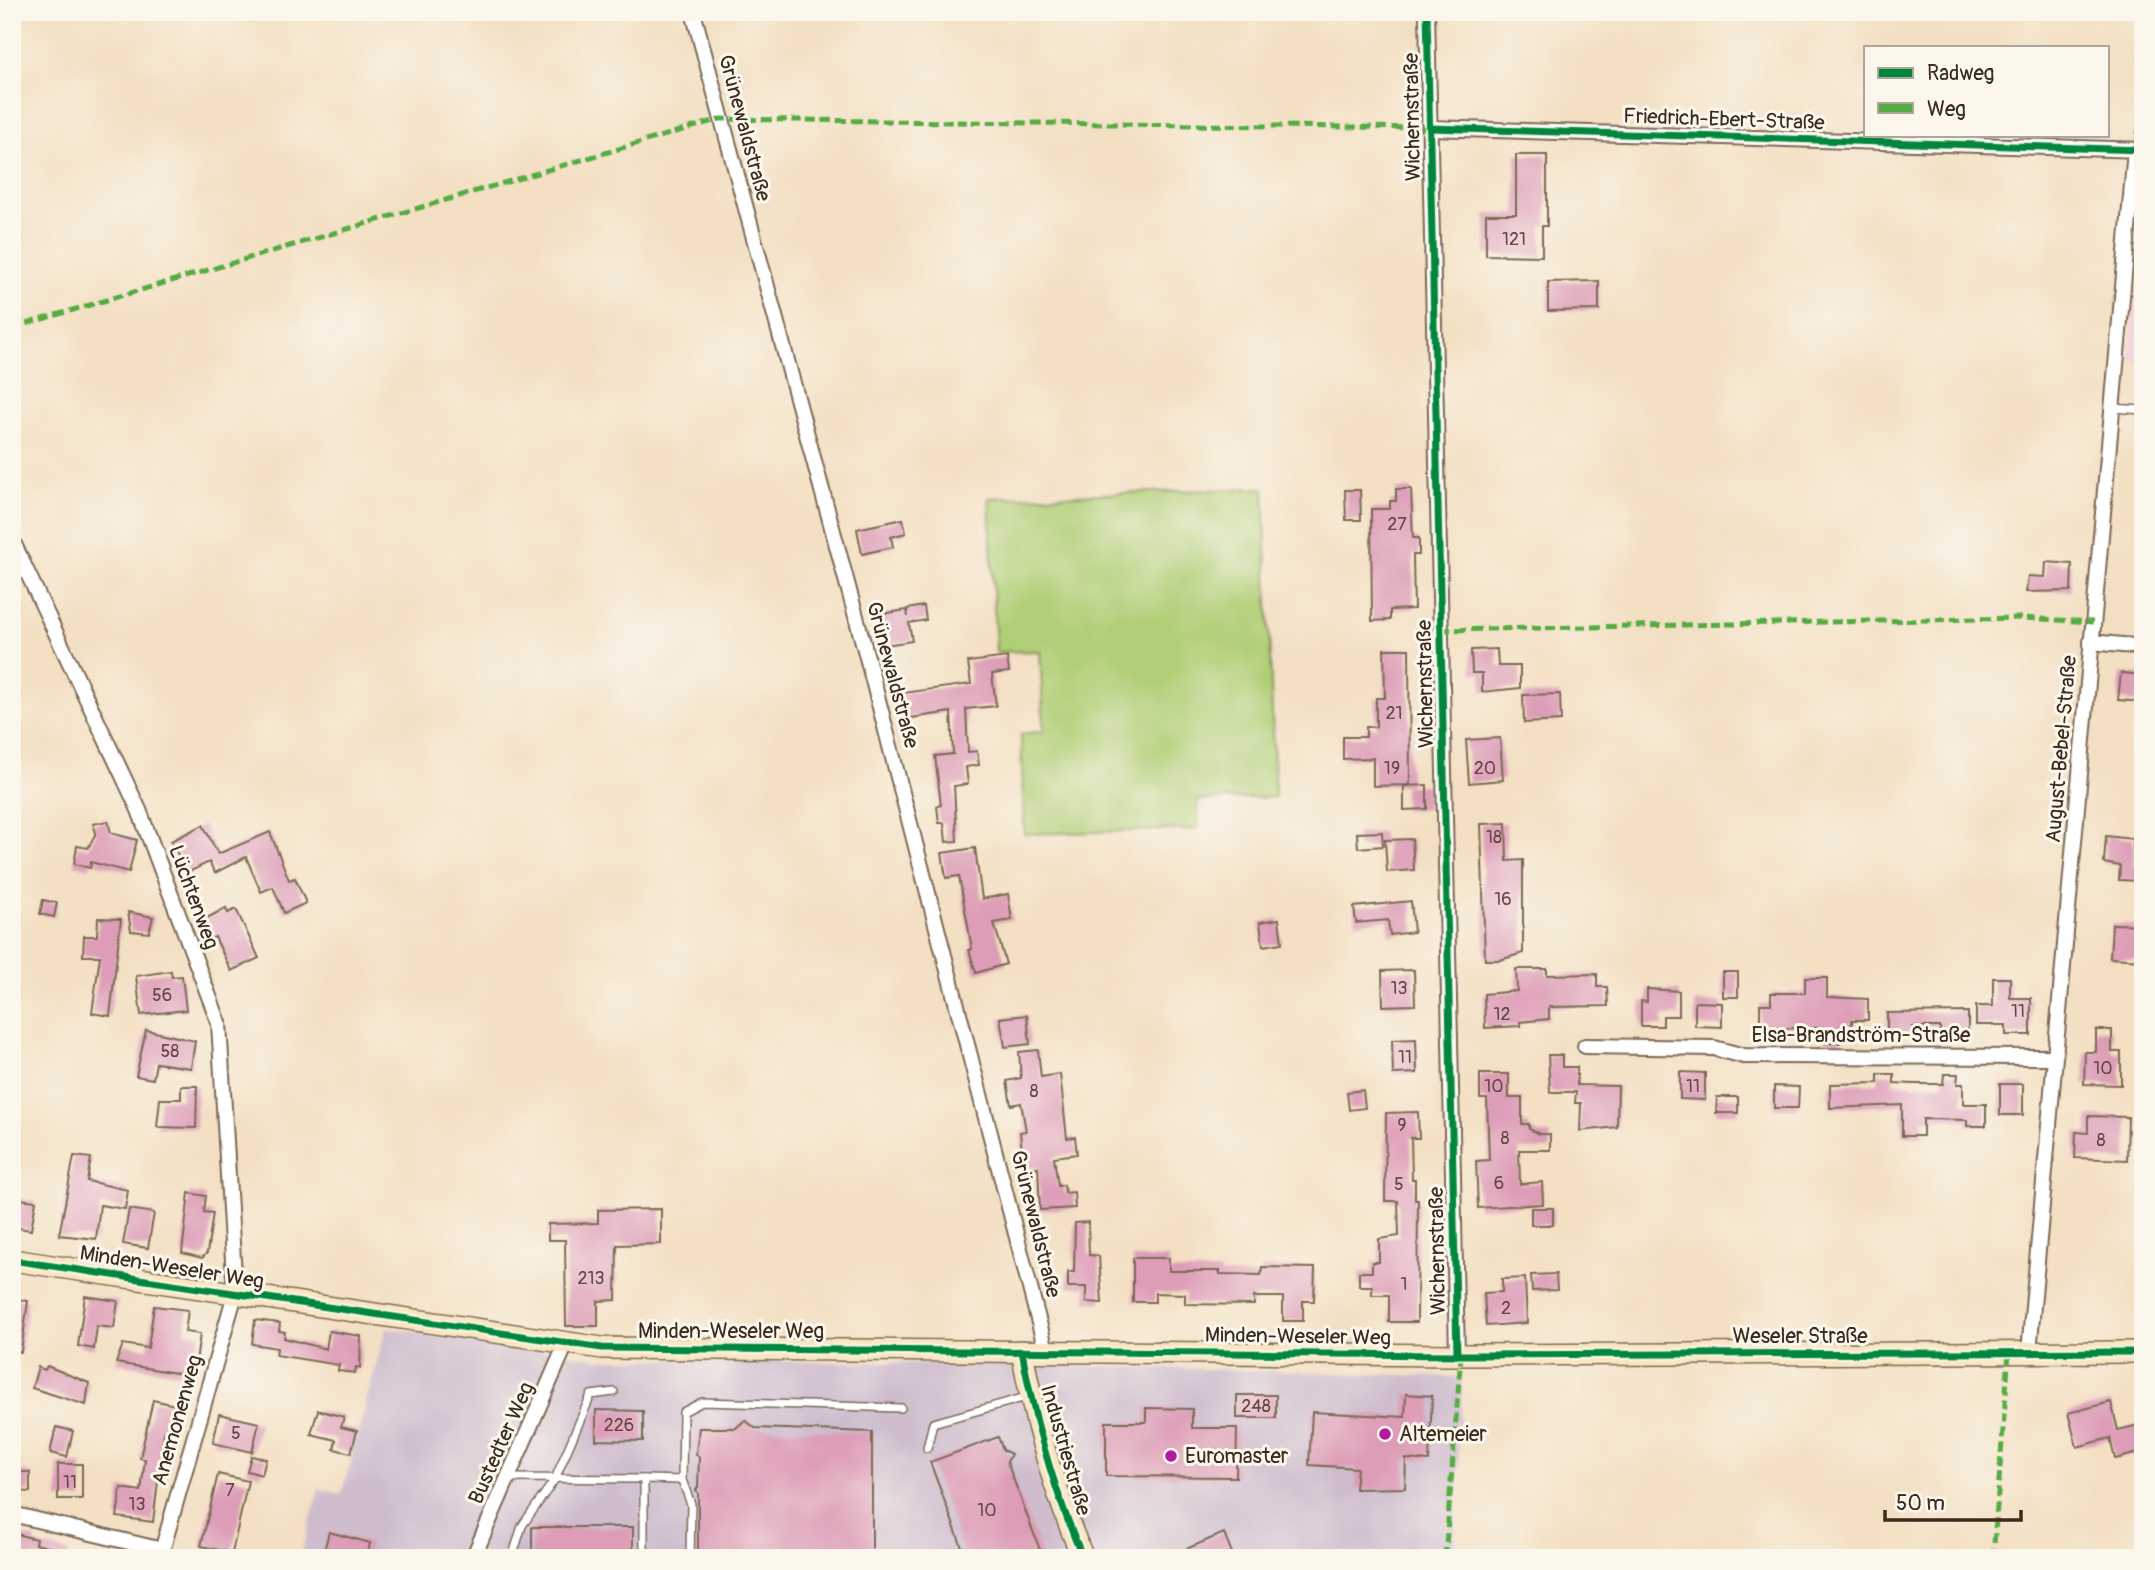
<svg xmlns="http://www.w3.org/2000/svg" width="2155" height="1570" font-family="Pangolin,sans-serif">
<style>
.built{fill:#f3cfdf}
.industrial{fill:#cfbdce}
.green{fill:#afce75;stroke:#757c4a;stroke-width:2}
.building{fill:#dd9db7}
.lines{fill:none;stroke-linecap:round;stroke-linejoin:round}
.lane-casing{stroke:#7b6957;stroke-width:10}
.street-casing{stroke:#7b6957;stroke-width:18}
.secondary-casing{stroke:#7b6957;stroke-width:24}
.lane{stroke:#fff;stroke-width:7}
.street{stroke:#fff;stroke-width:14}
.secondary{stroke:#f9e7c3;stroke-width:21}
.quiet{stroke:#55ab43;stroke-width:5;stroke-dasharray:10 5;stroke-linecap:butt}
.cycleway-casing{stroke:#fbf7ec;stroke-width:11}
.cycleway{stroke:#00873e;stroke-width:7}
.poi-dot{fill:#b5179e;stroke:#fbf7ec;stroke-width:2.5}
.labels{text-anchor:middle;stroke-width:6;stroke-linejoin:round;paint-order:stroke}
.number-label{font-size:18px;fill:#644744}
.street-label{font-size:21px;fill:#3b2a1e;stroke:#fbf7ec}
.poi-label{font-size:21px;fill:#3b2a1e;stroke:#fbf7ec;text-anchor:start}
</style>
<rect width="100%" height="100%" fill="#fbf7ec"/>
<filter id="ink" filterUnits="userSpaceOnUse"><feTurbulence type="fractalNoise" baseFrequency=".0143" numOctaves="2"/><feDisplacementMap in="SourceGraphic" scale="14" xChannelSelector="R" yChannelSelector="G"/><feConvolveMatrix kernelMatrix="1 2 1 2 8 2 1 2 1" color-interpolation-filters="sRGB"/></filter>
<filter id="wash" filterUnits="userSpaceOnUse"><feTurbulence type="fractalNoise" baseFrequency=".00686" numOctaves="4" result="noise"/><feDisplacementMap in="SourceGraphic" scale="28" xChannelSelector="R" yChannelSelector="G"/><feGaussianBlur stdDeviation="1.57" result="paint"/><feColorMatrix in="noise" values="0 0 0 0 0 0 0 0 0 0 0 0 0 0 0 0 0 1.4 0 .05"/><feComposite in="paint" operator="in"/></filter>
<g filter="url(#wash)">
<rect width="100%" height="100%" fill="#f3dfc2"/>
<path class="built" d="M2136 292 2143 293V362L2130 361Z"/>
<path class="industrial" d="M386 1328 601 1359 1067 1365 1462 1377 1454 1558H300L319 1489 342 1494Z"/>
<path class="green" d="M1264 488 1275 797 1198 800V829L1024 834 1021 734 1044 731 1040 651 996 652 989 498Z"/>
<g id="blocks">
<g class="building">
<path d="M1516 155H1547V226H1542V256L1486 255V214H1516Z"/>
<path d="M1599 281V310L1548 311V282Z"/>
<path d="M1396 489H1411L1413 538H1419V555H1413L1414 609 1390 610V620L1372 621 1371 509H1390V501H1396Z"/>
<path d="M1345 490H1360L1361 520H1346Z"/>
<path d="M903 519 906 533 891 537 893 547 862 554 857 529Z"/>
<path d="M2046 562 2072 564 2071 591 2026 592 2028 576 2045 577Z"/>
<path d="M924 606 926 620 909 623 912 641 885 645 881 614 907 610 908 617 907 609Z"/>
<path d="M1384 649H1409L1410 785 1373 786V758L1343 759V737H1366V727H1376V698H1385Z"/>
<path d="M1497 649 1498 666H1520V688L1482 692V673H1472L1471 650Z"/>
<path d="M1007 657 1009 672 992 674 996 706 966 709 968 752 977 751 979 765 966 767 968 784 954 786 957 841 946 842 944 823H939L937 806 941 805 935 756 953 754 951 712 905 719 902 693 971 684 968 662Z"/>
<path d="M2121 673 2143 675V702L2118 700Z"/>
<path d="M1560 694 1561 721 1524 723 1523 695Z"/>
<path d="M1500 738 1503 780 1469 783 1466 740Z"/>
<path d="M1427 785V809L1404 810V786Z"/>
<path d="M108 821 111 833 137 840 129 872 91 862 90 868 74 864 77 846 88 848 96 833 93 824Z"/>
<path d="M1506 823 1507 861 1523 860V953L1500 960H1485L1481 824Z"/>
<path d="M203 825 218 854 270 832 289 880 295 878 306 903 284 913 273 887 261 892 246 857 215 873 209 862 187 873 171 841Z"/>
<path d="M1382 832 1383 846 1358 848 1357 833Z"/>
<path d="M2106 836 2133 839 2134 864 2140 865 2139 881 2119 880 2120 866 2104 863Z"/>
<path d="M1412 839 1414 870 1387 872 1385 840Z"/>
<path d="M975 848 982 899 1008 894 1012 920 994 923 1006 964 976 973 969 950 972 949 959 876 946 878 942 853Z"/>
<path d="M43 900 57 903 54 917 40 914Z"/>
<path d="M1411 901 1414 932 1390 935 1388 920 1356 923 1354 907Z"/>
<path d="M226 908 228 913 236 909 259 958 231 971 215 937 202 944 207 929 203 920Z"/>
<path d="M128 912 153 917 149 933 131 931Z"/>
<path d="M98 918 121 919 110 1016 92 1013 100 956H83L84 936H97Z"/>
<path d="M1279 919 1282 943 1263 946 1260 922Z"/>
<path d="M2112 924 2143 925V960L2110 958Z"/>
<path d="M1516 969H1547V975L1597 974V987H1607L1608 1006 1549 1007V1019L1520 1022V1026L1485 1028 1484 994 1517 991Z"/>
<path d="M1414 970 1415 1005 1383 1006 1382 971Z"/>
<path d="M171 971 172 977 182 976 186 1010 141 1015 136 976Z"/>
<rect x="1723" y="972" width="15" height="25"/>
<path d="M1805 978H1827V997L1868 999V1020H1852V1036H1840V1043H1826L1824 1028H1760V1004H1771V993H1805Z"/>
<path d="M1993 978H2010V998H2031V1035H2006V1025H1976V1006H1993Z"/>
<path d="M1647 989 1679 991V1016H1663V1026H1641V1001L1647 1002Z"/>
<path d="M1695 1002 1722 1003V1027L1695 1026Z"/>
<path d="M1968 1012V1035H1940V1027H1912V1035H1887V1013Z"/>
<path d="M1027 1015 1030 1044 1005 1047 1000 1018Z"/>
<path d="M146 1030 195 1041 191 1068 156 1063 153 1079 136 1076Z"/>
<path d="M2096 1030H2112V1052H2121V1085L2084 1084 2085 1052H2096Z"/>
<path d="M1416 1039 1417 1073 1393 1074 1392 1040Z"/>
<path d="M1038 1050 1041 1077 1060 1074 1067 1138 1075 1137 1077 1154 1054 1157 1058 1186 1064 1185 1065 1193 1074 1192 1075 1208 1040 1210 1038 1167 1024 1169 1020 1132 1026 1131 1021 1103 1011 1105 1007 1081 1021 1078 1019 1052Z"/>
<path d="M1548 1055H1562V1067H1577V1085L1618 1086 1617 1127 1580 1131 1581 1103H1575L1576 1092H1550Z"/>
<path d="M1680 1072 1705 1073V1100L1680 1099Z"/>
<path d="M1480 1074H1509V1098H1522V1124H1529V1129L1539 1134H1550V1150H1519L1520 1184 1542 1182 1543 1204 1478 1208 1476 1161 1489 1160 1487 1099H1480Z"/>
<path d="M1878 1074H1894V1083L1914 1084H1943L1944 1074H1958L1957 1084H1963V1104H1986V1126H1967V1120L1923 1119V1136H1902V1105L1830 1108V1084L1878 1083Z"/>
<rect x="2000" y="1084" width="23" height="31"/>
<path d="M181 1086H197L196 1128 157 1127 160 1099H181Z"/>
<path d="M1774 1086 1799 1087 1798 1108H1774Z"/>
<path d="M1363 1090 1365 1108 1349 1110 1347 1092Z"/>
<path d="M1717 1097H1738V1113H1716Z"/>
<path d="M1418 1112 1419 1138H1411L1412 1179H1415V1200H1418L1417 1322H1389V1295H1372V1286H1359V1272H1372V1262H1379V1239L1399 1236 1398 1201H1385L1386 1113Z"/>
<path d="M2088 1116 2128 1117 2127 1160 2075 1158 2076 1132 2088 1133Z"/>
<path d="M74 1156 91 1158 87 1181 128 1190 125 1209 100 1205 96 1239 59 1235Z"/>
<path d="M189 1193 206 1196 204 1212 213 1213 207 1253 202 1258 182 1253Z"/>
<path d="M12 1198 36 1201 31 1230 12 1227Z"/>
<rect x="1531" y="1208" width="22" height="17"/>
<path d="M129 1209 154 1213 148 1248 123 1244Z"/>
<path d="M661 1209V1244L617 1245 616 1300 598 1301V1326H566L565 1240H548V1224L598 1223V1210Z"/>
<path d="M1088 1222 1089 1255 1099 1256 1102 1303 1086 1302V1287H1068V1272H1074L1075 1223Z"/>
<path d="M1133 1258H1169V1271H1220V1274L1261 1275 1262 1267 1315 1268 1314 1301H1303V1321H1283V1297H1254V1305L1185 1304V1294L1155 1293V1302H1133Z"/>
<path d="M1556 1274 1557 1290 1532 1291 1531 1275Z"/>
<path d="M1525 1278 1527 1323 1486 1326 1484 1293 1502 1292V1279Z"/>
<path d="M85 1296 118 1301 114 1328 97 1326 94 1349 78 1346Z"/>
<path d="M12 1298 28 1301 21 1352 12 1351Z"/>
<path d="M154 1306 188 1310 185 1332 200 1334 194 1376 116 1363 123 1344 148 1348Z"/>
<path d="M255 1320 280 1323 279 1331 285 1332 284 1338 326 1349 329 1331 361 1336 360 1368 356 1367 355 1373 338 1371 339 1365 276 1355 277 1348 252 1344Z"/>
<path d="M47 1366 89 1383 86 1405 32 1388 38 1367 45 1370Z"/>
<path d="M1406 1394 1432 1396 1429 1461 1406 1459 1405 1488 1355 1489 1357 1468 1309 1465 1312 1412 1405 1417Z"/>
<rect x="1237" y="1395" width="39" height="23"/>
<path d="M153 1400 175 1405 169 1433 164 1432 153 1522 117 1517 121 1488 141 1491 145 1459 140 1458Z"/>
<path d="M2111 1402 2118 1430 2143 1424V1452L2115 1459 2110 1438 2077 1447 2068 1413Z"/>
<path d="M1146 1408 1192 1409V1428H1237L1236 1477 1106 1476V1422H1146Z"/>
<path d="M318 1410 344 1417 341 1427 357 1431 351 1453 334 1449 336 1440 311 1434Z"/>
<path d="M596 1410 643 1411V1441L596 1440Z"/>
<path d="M219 1414 259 1423 252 1452 213 1443Z"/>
<path d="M745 1420 755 1428 872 1432V1558H698V1493L696 1490 698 1487 699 1457 696 1454 699 1428H736Z"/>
<path d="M56 1427 73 1431 67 1457 50 1453Z"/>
<path d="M998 1437 1003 1450 1011 1454 1007 1462 1043 1558H966L930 1462Z"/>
<path d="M251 1456 266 1459 262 1475 247 1471Z"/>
<rect x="58" y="1464" width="24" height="35"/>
<path d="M16 1472H30V1492L16 1491Z"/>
<path d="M218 1474 248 1481 232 1553 201 1546Z"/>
<rect x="532" y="1527" width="101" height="31"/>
<path d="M329 1532 370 1543 367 1558H322Z"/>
<path d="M1224 1533 1234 1558H1165Z"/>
<path d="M16 1534 36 1539 35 1544 68 1552V1558H12Z"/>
</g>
</g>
</g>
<g filter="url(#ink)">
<use href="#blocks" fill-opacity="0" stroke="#7b6957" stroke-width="2"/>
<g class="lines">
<defs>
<g id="lane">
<path d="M2112 408 2143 410"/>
<path d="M927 1448 933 1423 1030 1396"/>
<path d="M509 1478 644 1479V1558"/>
<path d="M644 1479 682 1480 683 1412 702 1402 901 1408"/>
<path d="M682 1480 691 1504 690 1558"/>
<path d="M512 1558 522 1526 555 1479 591 1395 614 1392"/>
</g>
<g id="street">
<path d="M693 12 868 661 1046 1350"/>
<path d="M1427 12 1457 1355"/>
<path d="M1430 128 2143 150"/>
<path d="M12 540 139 810 219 1023 235 1294 160 1558"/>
<path d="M2091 642 2143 647"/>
<path d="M1585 1046 1714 1048 1744 1056 2054 1057"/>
<path d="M2029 1352 2135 150"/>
<path d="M12 1514 162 1550"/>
<path d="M473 1558 566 1344"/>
</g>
<g id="secondary">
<path d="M12 1260 602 1348 1457 1355 2143 1352"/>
<path d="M1022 1351C1034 1420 1055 1493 1083 1558"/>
</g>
</defs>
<use href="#lane" class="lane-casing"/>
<use href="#street" class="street-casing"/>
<use href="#secondary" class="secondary-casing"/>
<use href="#lane" class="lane"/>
<use href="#street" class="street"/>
<use href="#secondary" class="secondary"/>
<g class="quiet">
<path d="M2135 150 2140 123V12"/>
<path d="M12 328 720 119 1430 128"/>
<path d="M1441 630 2022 618 2093 622"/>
<path d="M1445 1558 1461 1355"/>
<path d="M1993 1558 2009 1352"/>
</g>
<defs>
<g id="cycleway">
<path d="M1427 12 1457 1355"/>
<path d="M1430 128 2143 150"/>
<path d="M12 1260 602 1348 1457 1355 2143 1352"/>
<path d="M1022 1351C1034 1420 1055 1493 1083 1558"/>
</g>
</defs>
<use href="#cycleway" class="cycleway-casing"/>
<use href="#cycleway" class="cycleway"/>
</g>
</g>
<g class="poi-dot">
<circle cx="1385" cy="1434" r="7"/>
<circle cx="1171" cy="1456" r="7"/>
</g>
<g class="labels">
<g class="number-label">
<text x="1514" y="245">121</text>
<text x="1397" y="530">27</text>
<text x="1394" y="719">21</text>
<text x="1392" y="774">19</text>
<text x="1485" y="774">20</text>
<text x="1494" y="843">18</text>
<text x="1503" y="905">16</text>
<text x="1399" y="994">13</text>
<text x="162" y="1001">56</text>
<text x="2018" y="1017">11</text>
<text x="1502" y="1020">12</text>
<text x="170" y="1057">58</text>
<text x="1405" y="1063">11</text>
<text x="2103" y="1074">10</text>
<text x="1494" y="1092">10</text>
<text x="1693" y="1092">11</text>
<text x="1034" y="1097">8</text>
<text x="1402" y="1131">9</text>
<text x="1505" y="1144">8</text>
<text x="2101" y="1146">8</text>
<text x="1499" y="1189">6</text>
<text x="1399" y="1190">5</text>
<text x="591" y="1284">213</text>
<text x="1404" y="1290">1</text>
<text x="1506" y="1314">2</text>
<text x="1256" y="1412">248</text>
<text x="619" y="1431">226</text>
<text x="236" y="1439">5</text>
<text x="70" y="1488">11</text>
<text x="230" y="1496">7</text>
<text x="137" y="1510">13</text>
<text x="987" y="1516">10</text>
</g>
<g class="street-label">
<text transform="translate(1412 117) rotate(-91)" y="7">Wichernstraße</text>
<text transform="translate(1724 119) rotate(2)" y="7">Friedrich-Ebert-Straße</text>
<text transform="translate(745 128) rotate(75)" y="7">Grünewaldstraße</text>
<text transform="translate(893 675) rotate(75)" y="7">Grünewaldstraße</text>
<text transform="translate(1425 684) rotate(-91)" y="7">Wichernstraße</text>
<text transform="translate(2061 749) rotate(-85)" y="7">August-Bebel-Straße</text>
<text transform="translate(194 897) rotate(70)" y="7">Lüchtenweg</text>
<text x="1861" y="1042">Elsa-Brandström-Straße</text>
<text transform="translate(1036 1224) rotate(76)" y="7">Grünewaldstraße</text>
<text transform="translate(1437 1251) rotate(-91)" y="7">Wichernstraße</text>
<text transform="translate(172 1267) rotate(9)" y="7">Minden-Weseler Weg</text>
<text x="731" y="1338">Minden-Weseler Weg</text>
<text transform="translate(1298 1336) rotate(1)" y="7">Minden-Weseler Weg</text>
<text x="1800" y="1343">Weseler Straße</text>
<text transform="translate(177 1420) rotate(-74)" y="7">Anemonenweg</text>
<text transform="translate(501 1443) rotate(-66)" y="7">Bustedter Weg</text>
<text transform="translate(1066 1450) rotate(74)" y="7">Industriestraße</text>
</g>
<g class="poi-label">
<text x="1399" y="1441">Altemeier</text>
<text x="1185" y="1463">Euromaster</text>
</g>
</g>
<rect width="2155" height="1570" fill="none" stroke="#fbf7ec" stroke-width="42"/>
<rect x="1864" y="46" width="245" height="91" fill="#fbf7ec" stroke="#aea59a" stroke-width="2"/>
<rect x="1878" y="68" width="35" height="10" fill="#00873e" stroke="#aea59a" stroke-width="2"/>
<text x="1927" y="80" font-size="21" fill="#3b2a1e">Radweg</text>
<rect x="1878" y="103" width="35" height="10" fill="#55ab43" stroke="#aea59a" stroke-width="2"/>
<text x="1927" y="116" font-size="21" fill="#3b2a1e">Weg</text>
<path d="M1885 1510v10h136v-10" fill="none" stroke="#3b2a1e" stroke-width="3.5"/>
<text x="1896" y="1510" font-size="21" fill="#3b2a1e" stroke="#fbf7ec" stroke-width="5" paint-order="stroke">50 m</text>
</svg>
